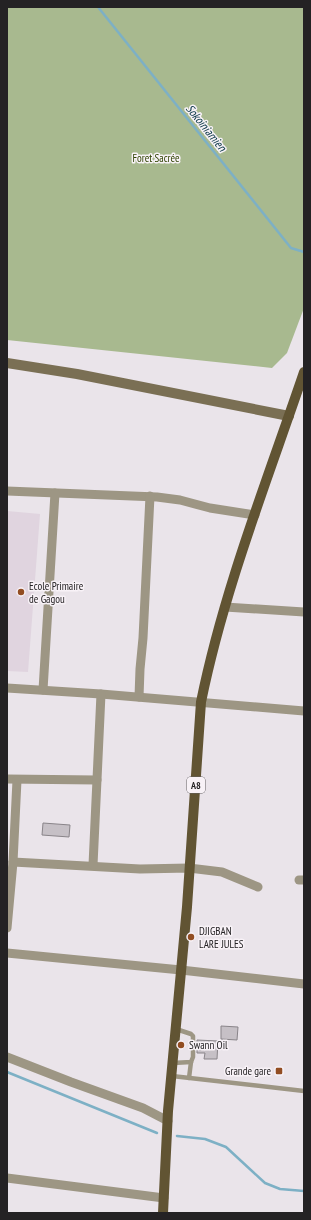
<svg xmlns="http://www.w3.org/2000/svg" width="311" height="1220" font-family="'PT Sans Narrow',sans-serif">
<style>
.built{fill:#e0d4df}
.forest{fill:#a8b98f}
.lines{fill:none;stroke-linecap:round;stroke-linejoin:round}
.stream{stroke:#7db0c5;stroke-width:2.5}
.building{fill:#c6c0c6;stroke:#898489}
.lane{stroke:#9d9684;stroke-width:4.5}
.street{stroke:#9d9684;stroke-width:9}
.secondary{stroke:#7a6f54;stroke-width:10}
.primary{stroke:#615433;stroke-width:10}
.poi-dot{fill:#924d22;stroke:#f8f2f7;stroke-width:1.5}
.labels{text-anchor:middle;stroke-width:3;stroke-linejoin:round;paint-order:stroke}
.shield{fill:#f8f2f7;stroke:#646063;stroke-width:1}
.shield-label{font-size:10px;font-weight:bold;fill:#242224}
.park-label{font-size:11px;fill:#2e4200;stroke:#f8f2f7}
.poi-label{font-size:11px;fill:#242224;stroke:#f8f2f7;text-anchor:start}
.water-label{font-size:12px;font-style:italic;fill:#043343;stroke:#f8f2f7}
</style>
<rect width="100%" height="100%" fill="#eae4ea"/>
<path class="built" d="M7 511 40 514 28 672 7 671Z"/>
<path class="forest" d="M7 7H304V308L287 353 272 368 7 340Z"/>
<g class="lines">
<g class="stream">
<path d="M98 7 291 248 304 252"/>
<path d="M7 1072 157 1133"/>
<path d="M177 1136 205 1139 226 1147 265 1183 280 1189 304 1191"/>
</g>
</g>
<g class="building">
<path d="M43 823 70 825 69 837 42 835Z"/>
<path d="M221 1026 238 1027 237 1040 221 1039Z"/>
<path d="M197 1040 218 1041 217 1059H204L205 1053H197Z"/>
</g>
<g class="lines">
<g class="lane">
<path d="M173 1063 191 1062 193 1057V1036L191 1034 176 1029"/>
<path d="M172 1076 304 1091"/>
<path d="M189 1078 191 1062"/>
</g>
<g class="street">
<path d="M7 491 157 497 180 500 210 508 255 515"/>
<path d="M225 607 304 612"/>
<path d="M7 688 101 694 304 711"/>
<path d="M43 690 55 493"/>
<path d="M139 697 140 669 143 638 150 496"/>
<path d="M7 779 97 780"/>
<path d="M13 862 140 869 189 868 222 872 258 887"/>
<path d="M93 865 101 694"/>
<path d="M299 880H304"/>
<path d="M7 928 13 862 17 780"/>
<path d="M7 953 181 970 304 984"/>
<path d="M7 1057 71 1082 143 1108 168 1121"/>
<path d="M7 1178 164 1198"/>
</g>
<path class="secondary" d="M7 363 77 374 289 416"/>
<path class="primary" d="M163 1213 168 1111 187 907 201 702C224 589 267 481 304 372"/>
</g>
<g class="poi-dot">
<circle cx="21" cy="592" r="4"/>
<circle cx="191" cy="937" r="4"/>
<circle cx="181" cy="1045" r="4"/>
<rect x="275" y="1067" width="8" height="8" rx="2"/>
</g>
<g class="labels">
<rect class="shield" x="187" y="777" width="18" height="16" rx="3"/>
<g class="shield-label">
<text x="196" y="789">A8</text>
</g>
<g class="park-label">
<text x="156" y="162">Foret Sacrée</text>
</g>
<g class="poi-label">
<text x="29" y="590">Ecole Primaire<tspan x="29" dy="13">de Gagou</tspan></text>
<text x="199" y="935">DJIGBAN<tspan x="199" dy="13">LARE JULES</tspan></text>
<text x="189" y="1049">Swann Oil</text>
<text x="271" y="1075" text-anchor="end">Grande gare</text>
</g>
<g class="water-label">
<text transform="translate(206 128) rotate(51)" y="4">Sokoiniamien</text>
</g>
</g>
<rect width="311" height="1220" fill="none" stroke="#242224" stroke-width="16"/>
</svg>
